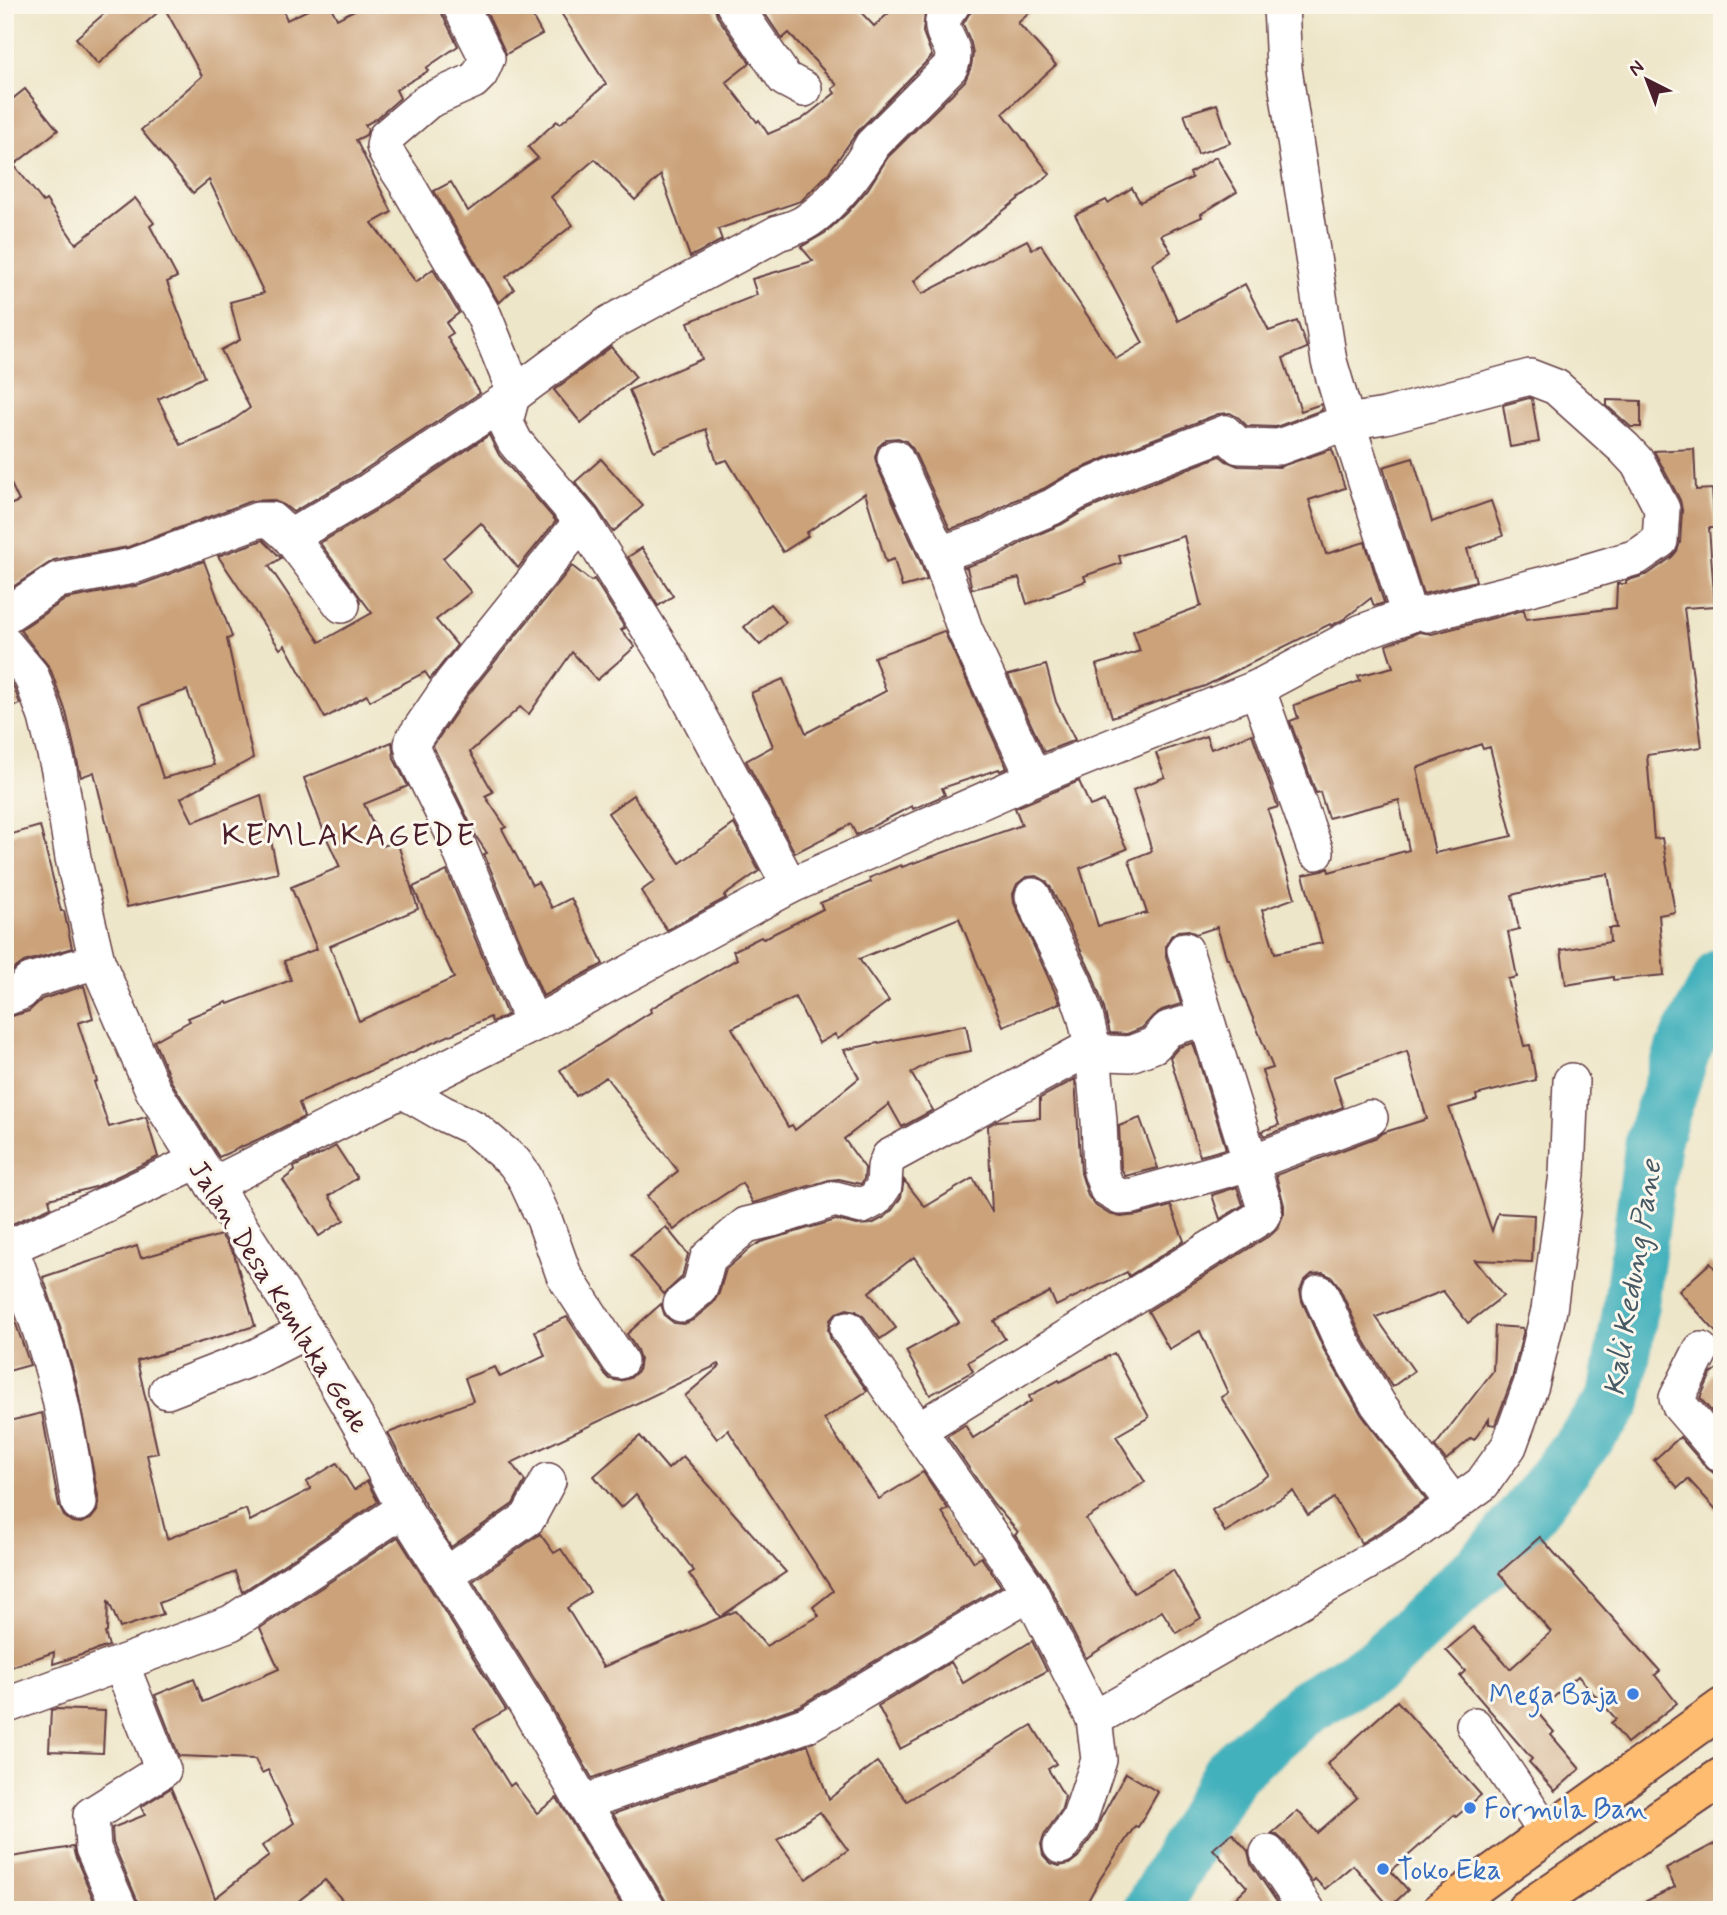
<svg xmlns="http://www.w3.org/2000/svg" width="1727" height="1915" font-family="Mynerve,sans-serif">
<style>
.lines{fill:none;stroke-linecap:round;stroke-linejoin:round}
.river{stroke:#42b1bc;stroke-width:56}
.building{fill:#cba279;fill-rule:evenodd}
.minor-casing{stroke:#633d43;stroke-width:38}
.highway-casing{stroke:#633d43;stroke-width:42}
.minor{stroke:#fff;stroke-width:35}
.highway{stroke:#fdbc70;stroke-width:38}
.shop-dot{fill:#3f7fe0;stroke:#fbf7ec;stroke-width:2.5}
.labels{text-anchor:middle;stroke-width:6;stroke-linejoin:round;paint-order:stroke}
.street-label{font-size:28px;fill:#4a1f2b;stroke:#fbf7ec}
.shop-label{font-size:28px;fill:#366cbe;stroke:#fbf7ec;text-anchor:start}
.water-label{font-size:30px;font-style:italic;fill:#475965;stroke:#fbf7ec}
.quarter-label{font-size:32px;letter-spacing:2px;fill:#4a1f2b;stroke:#fbf7ec}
</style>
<rect width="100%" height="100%" fill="#fbf7ec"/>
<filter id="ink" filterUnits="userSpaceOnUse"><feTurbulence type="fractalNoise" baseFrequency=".0143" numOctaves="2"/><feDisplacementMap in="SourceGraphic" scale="14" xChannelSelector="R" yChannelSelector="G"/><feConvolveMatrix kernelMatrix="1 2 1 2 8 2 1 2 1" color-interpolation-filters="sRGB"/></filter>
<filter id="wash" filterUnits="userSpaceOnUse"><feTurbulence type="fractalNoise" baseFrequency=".00686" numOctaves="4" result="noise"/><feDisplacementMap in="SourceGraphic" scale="28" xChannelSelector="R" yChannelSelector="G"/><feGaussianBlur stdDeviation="1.57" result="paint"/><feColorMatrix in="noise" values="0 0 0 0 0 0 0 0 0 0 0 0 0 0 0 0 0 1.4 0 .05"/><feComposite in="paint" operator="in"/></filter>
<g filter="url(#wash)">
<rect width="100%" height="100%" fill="#eee6c9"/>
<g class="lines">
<path class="river" d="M1151 1910 1231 1771 1307 1706 1379 1664 1499 1550 1614 1402 1629 1319 1653 1141 1683 1050 1722 976"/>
</g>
<g id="blocks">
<g class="building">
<path d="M114 5H281L287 20 318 5H330L337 19 364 5H440L442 14 458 46 426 68 428 71 396 90 400 98 376 119 365 125 368 130 366 135 356 140 392 212 372 223 416 282 433 269 459 313 446 323 453 333 447 337 480 393 358 474 293 512 284 505 272 500 251 501 128 547 54 560 5 592V507L19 501 5 471V105L25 89 58 130 14 165 43 202 46 200 76 244 135 198 154 223 150 226 177 277 167 282 204 377 158 399 181 445 222 428 250 408 221 350 240 340 230 302 264 293 209 180 193 193 141 130 202 76 164 7 98 64 76 38Z"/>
<path d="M483 5H526L542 34 506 54Z"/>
<path d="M556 5H714L717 16 750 63 726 82 757 122 759 120 768 134 801 120 835 93 832 89 837 85 789 33 782 39 759 5H854L874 26 898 5H919L925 12 923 32 932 56 858 131 827 175 801 201 718 229 722 240 690 257 661 175 635 200 595 159 551 197 573 225 506 277 514 289 499 303 434 191 451 182 468 211 538 158 528 147 557 121 560 124 606 84Z"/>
<path d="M979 5H1038L1018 23 1056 65 1003 113 1050 174 914 281 922 294 1027 240 1032 249 1041 245 1116 359 1143 343 1075 215 1106 200 1108 203 1132 188 1140 202 1192 178 1190 173 1216 157 1237 192 1201 214 1202 217 1161 235 1171 252 1152 264 1178 321 1245 284 1269 331 1297 321 1307 348 1283 358 1301 411 1321 404 1322 410 1276 427 1247 426 1239 418 1230 413 1218 414 1115 454 1067 475 1043 489 1013 501 981 519 950 529 913 449 906 441 898 438 887 439 878 447 875 457 877 466 920 561 927 580 902 587 894 559 886 562 865 493 806 533 808 536 783 552 727 460 717 463 706 429 654 451 629 390 702 359 688 322 757 295 752 279 813 261 801 247 825 233 847 213 868 189 888 157 965 81 971 67 973 54 971 43 963 24 969 14Z"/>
<path d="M1217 104 1230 143 1198 154 1184 114Z"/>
<path d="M611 347 636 377 581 423 554 390Z"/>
<path d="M1529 398 1532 399 1539 442 1510 447 1503 405Z"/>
<path d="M1607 400 1641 401V427H1631L1607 406Z"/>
<path d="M489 435 499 455 556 521 518 568 481 523 443 558 471 592 436 620 457 645 430 679 425 672 370 701 367 695 325 718 285 645 280 649 218 556 263 540 281 558 269 566 320 642 372 613 320 543 380 508Z"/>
<path d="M1332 449 1345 488 1309 500 1326 554 1365 542 1384 603 1374 606 1371 598 1344 619 1331 626 1330 624 1205 686 1112 717 1096 665 1140 651 1133 631 1201 606 1184 536 1119 556 1121 563 1084 576 1086 581 1053 593 1054 595 1027 604 1019 578 972 589 967 568 965 567 999 556 1030 538 1062 524 1084 511 1131 491 1220 456 1226 461 1238 466 1279 467Z"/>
<path d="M1694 449 1696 490 1712 489 1715 528H1709L1715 606 1684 608 1702 747 1647 755 1654 839 1662 838 1675 912 1659 915 1664 975 1613 980V977L1566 985 1561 950 1610 942 1609 928H1617L1608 874 1570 880 1512 895 1519 929 1508 932 1517 977 1508 979 1524 1046 1530 1045 1536 1080 1476 1095 1477 1100 1449 1108 1492 1231 1498 1213 1534 1215 1532 1262 1475 1260 1503 1296 1468 1323 1443 1291 1376 1317 1414 1371 1392 1387 1360 1333 1338 1285 1332 1277 1323 1273 1312 1274 1304 1281 1300 1290 1302 1301 1324 1350 1361 1414 1426 1500 1386 1528 1361 1543 1334 1498 1308 1515 1293 1491 1225 1532 1212 1510 1269 1475 1221 1397 1228 1393 1200 1331 1169 1349 1148 1311 1272 1234 1278 1228 1284 1213V1205L1276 1175 1377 1137 1382 1133 1427 1119 1407 1051 1333 1077 1343 1107 1264 1136 1262 1131 1279 1125 1262 1071 1273 1068 1229 959H1227L1217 927 1196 934 1189 930 1178 931 1171 936 1166 945V956L1181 1004 1162 1010 1153 1016 1142 1028 1127 1034 1110 1033 1104 1008 1093 976 1051 888 1046 881 1037 876 1026 877 1017 884 1013 894 1014 903 1060 1003 1003 1026 959 918 859 959 889 1001 838 1039 835 1034 819 1043 795 997 732 1028 788 1127 792 1125 795 1130 859 1078 844 1050 966 1025 971 1051 939 1057 911 1073 933 1110 902 1127 889 1104 844 1139 865 1168 864 1179 861 1184 839 1179 829 1180 753 1203 742 1183 693 1215 674 1230 647 1196 678 1171 606 1077 576 1096 560 1070 651 1012 650 1009 737 959 733 951 761 937 763 939 823 909 820 903 871 882 869 878 901 865 902 867 1022 825 1015 808 1079 781 1090 806 1104 801 1127 849 1080 868 1098 926 1147 913 1129 860 1152 851 1133 790 1165 777 1156 753 1206 736 1211 749 1252 734 1278 807 1268 810 1295 898 1262 910 1275 953 1322 943 1303 875 1322 871 1328 868 1329 872 1409 850 1399 800 1328 818 1320 792 1316 793 1290 721 1298 718 1294 705 1360 681 1358 676 1393 667 1386 645 1419 632 1432 634 1524 610 1526 619 1616 608 1617 584H1626V581L1648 574 1672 557 1677 551 1680 543 1682 510 1680 500 1654 451ZM1481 744 1483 749 1490 747 1512 836 1435 853 1417 768Z"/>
<path d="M1413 458 1432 522 1491 501 1503 536 1467 549 1476 581 1423 594 1383 467Z"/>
<path d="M601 459 643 506 613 532 597 508 575 482Z"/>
<path d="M642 548 673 596 658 606 628 557Z"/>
<path d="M204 561 232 637 227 639 253 758 181 798 193 822 261 795 278 873 127 907 94 772 81 777 66 712 50 668 20 630 66 599 140 585ZM187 690 214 765 163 778 140 706Z"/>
<path d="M572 566 591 581 594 579 625 628 621 630 635 647 597 680 572 652 529 714 520 707 470 752 493 792 485 796 506 827 502 829 532 885 538 882 552 908 571 898 603 964 543 996 484 854 487 853 477 838 433 746 468 695Z"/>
<path d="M770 604 786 622 760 645 744 627Z"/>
<path d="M944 631 1007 768 1000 771 999 769 942 788 945 795 913 809 912 806 856 835 851 824 795 853 746 761 773 746 751 693 783 679 806 733 886 691 874 657Z"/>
<path d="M1046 665 1056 702 1075 740 1044 752 1008 675Z"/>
<path d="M5 676 13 685 20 704 5 709Z"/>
<path d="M392 742 394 759 408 786 364 804 383 846 397 841 418 909 330 946 359 1021 454 978 413 887 447 871 507 1015 492 1022 490 1017 299 1103 304 1117 259 1139 219 1157 171 1081 154 1041 190 1021 188 1018 227 1002 228 1004 291 980 284 961 317 949 291 887 340 867 324 832 304 778Z"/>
<path d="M633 795 680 863 734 824 759 871 724 896 726 898 667 930 641 891 655 881 608 813Z"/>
<path d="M40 826 61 911H64L72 948 24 962 5 976V836Z"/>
<path d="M84 986 93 1018 78 1023 97 1081 94 1082 109 1127 146 1117 158 1157 95 1187 49 1199 51 1207 5 1227V1018L29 1011 42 999Z"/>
<path d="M1193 1043 1226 1149 1200 1156 1170 1057 1179 1047Z"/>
<path d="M1075 1079 1081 1173 1088 1196 1096 1206 1109 1214 1121 1217 1138 1215 1171 1206 1184 1241 1129 1276 1127 1272 1056 1306 1050 1292 994 1321 1005 1339 968 1362 973 1371 930 1395 906 1351 959 1322 914 1257 869 1292 896 1328 880 1339 864 1317 856 1311 847 1309 836 1313 830 1320 828 1330 831 1340 867 1391 824 1419 879 1499 923 1472 948 1509 942 1512 974 1562 981 1557 1001 1586 799 1706 592 1778 545 1696 473 1581 540 1534 554 1553 561 1549 590 1592 567 1608 603 1667 736 1611 766 1646 819 1616 813 1607 833 1591 728 1430 717 1439 685 1396 720 1366 719 1364 511 1463 525 1481 513 1504 451 1547 422 1499 388 1433 473 1401 465 1378 495 1367 500 1377 545 1356 535 1331 567 1317 604 1373 610 1379 620 1381 630 1378 638 1371 640 1359 637 1350 627 1334 661 1304 665 1316 674 1323 684 1324 693 1320 713 1303 719 1293 726 1269 751 1248 761 1242 836 1220 857 1225 872 1224 885 1217 892 1210 901 1197 904 1180 925 1207 973 1178 992 1212 988 1126 997 1121 1040 1118V1098Z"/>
<path d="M1140 1118 1158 1168 1125 1176 1121 1168 1119 1126Z"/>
<path d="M336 1146 357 1178 329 1196 344 1220 319 1236 283 1180 295 1171 294 1167 318 1155V1156Z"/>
<path d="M1237 1187 1243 1205 1220 1219 1212 1195Z"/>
<path d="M666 1227 688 1254 682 1277 664 1294 631 1255Z"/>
<path d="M221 1235 234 1254 255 1326 137 1361 158 1453 147 1455 167 1539 246 1509 250 1521 311 1489 306 1482 337 1463 354 1490 367 1481 378 1502 242 1592 235 1572 159 1603 163 1614 120 1628 108 1600 107 1632 105 1633 109 1646 53 1664 54 1652 5 1669V1422L42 1413 59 1506 64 1516 72 1522 81 1523 91 1519 97 1511 99 1501 76 1381 60 1327 43 1277 137 1246 141 1258Z"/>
<path d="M1710 1263 1722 1276V1339L1679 1291Z"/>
<path d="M5 1292 30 1365 5 1372Z"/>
<path d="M1495 1326 1523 1328V1331L1524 1329 1512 1379 1495 1425 1489 1424V1419L1474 1440 1471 1438 1446 1460 1435 1446 1493 1371Z"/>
<path d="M1114 1353 1149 1417 1116 1436 1145 1482 1086 1519 1134 1593 1173 1570 1201 1618 1176 1633 1162 1611 1086 1658 1048 1583 1015 1535 1018 1532 993 1503 947 1436 965 1425 973 1438 1031 1401 1029 1396 1059 1380 1060 1382Z"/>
<path d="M1722 1365V1424L1700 1398 1711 1374Z"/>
<path d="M640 1436 668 1469 683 1456 786 1572 720 1617 689 1574 694 1571 636 1494 621 1508 594 1476Z"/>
<path d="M1680 1437 1707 1468 1715 1474 1722 1475V1516L1688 1479 1678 1488 1654 1460Z"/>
<path d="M398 1537 506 1710 474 1728 510 1786 514 1783 537 1813 557 1798 624 1909 351 1910 325 1880 287 1910H140L138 1902 113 1843 112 1828 145 1815 141 1807 171 1788 200 1856 215 1898 269 1856 262 1846 294 1823 268 1770 262 1773 255 1759 179 1756 155 1695 194 1679 203 1702 279 1669 260 1628Z"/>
<path d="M1540 1537 1660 1671 1655 1675 1677 1703 1627 1743 1611 1723 1616 1719 1578 1676 1537 1712 1554 1732 1551 1735 1580 1769 1555 1791 1529 1762 1532 1759 1460 1676 1465 1671 1446 1650 1473 1627 1510 1669 1551 1632 1499 1573Z"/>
<path d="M1032 1641 1047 1671 900 1749 878 1706 951 1662 963 1683Z"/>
<path d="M1397 1701 1481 1795 1456 1817 1454 1815 1391 1871 1408 1890 1390 1907 1353 1865 1325 1889 1315 1879 1312 1882 1285 1842 1277 1835 1271 1834 1298 1811 1317 1833 1357 1798 1327 1764Z"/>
<path d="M56 1709 105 1711 103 1753 49 1751 51 1710Z"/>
<path d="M1032 1725 1056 1764 1048 1769 1065 1797 1061 1811 1044 1835 1041 1844 1043 1855 1050 1863 1059 1866 1069 1864 1078 1857 1096 1831 1101 1818 1126 1773 1158 1792 1138 1827 1135 1826 1100 1879 1083 1910H668L665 1900 613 1814 808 1745 829 1799 877 1762 907 1801ZM820 1812 848 1850 806 1879 777 1840Z"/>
<path d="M1232 1833 1248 1851 1251 1864 1281 1908 1280 1910H1223L1247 1887 1213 1849Z"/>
<path d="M1722 1840V1910H1628L1675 1887 1666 1869Z"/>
<path d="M73 1847 75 1856 98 1910H5V1858Z"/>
</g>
</g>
</g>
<g filter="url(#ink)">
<use href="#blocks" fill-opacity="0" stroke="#633d43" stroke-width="2"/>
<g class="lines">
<defs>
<g id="minor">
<path d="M460 5 487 58 480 74 473 81 428 101 386 137 384 146 387 154 405 181 484 316 510 380 512 396 505 422 515 442 582 521 672 666 790 886"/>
<path d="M734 5 785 79 804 89"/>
<path d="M895 458 939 554 965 630 1034 778"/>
<path d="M290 537 369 491 512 396 610 323 778 233C787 230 796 228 804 223 828 209 860 170 872 145L950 67C960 47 940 38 943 21 944 15 948 10 952 5"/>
<path d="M939 554 989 538 1021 520 1052 507 1075 493 1123 472 1225 433 1239 446 1279 447 1347 422 1385 416 1530 377 1556 387 1624 448 1638 463 1662 509 1660 541 1637 557 1549 583 1427 614"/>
<path d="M5 616 58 580 133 566 258 520H271L290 537 342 605"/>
<path d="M5 644 31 675 46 717 59 770 73 858 97 961 153 1090 306 1331 366 1435 404 1509 528 1707 583 1803 648 1910"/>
<path d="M1257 688 1316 852"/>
<path d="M1033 896 1040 914 1074 983 1085 1015 1093 1050 1099 1121 1101 1172 1107 1189 1120 1197 1133 1196 1250 1163 1370 1118"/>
<path d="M5 998 21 992 30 981 97 961"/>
<path d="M533 1024 453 833 414 754 412 745 413 740 452 683 582 521"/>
<path d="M402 1090 442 1113 474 1128 514 1162 524 1176 544 1219 564 1275 620 1361"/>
<path d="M213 1185 557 1012 790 886 1034 778 1257 688 1362 632 1409 615 1347 422 1329 361 1284 69 1281 5"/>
<path d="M10 1247C27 1293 45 1339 57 1386 66 1425 73 1464 79 1503"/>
<path d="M5 1249 87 1213 197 1161"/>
<path d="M1320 1293 1342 1342 1378 1404 1454 1504"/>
<path d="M681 1304 700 1288 708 1258 746 1225 772 1219 835 1199 862 1206 875 1199 884 1186 885 1167 889 1157 1080 1053 1093 1050 1108 1053 1130 1054 1154 1045 1168 1029 1205 1018"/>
<path d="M1701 1350 1677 1398 1680 1406 1722 1455"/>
<path d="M167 1391 257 1356 306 1331"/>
<path d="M918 1430 1261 1217 1264 1212V1205L1185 950"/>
<path d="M446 1575 528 1518 548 1481"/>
<path d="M1030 1592 1094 1719 1099 1760 1079 1820 1061 1846"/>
<path d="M5 1706 231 1623 404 1509"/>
<path d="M1094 1719 1397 1545 1482 1484 1509 1446 1531 1385 1549 1310 1567 1174 1571 1081"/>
<path d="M1474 1725 1548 1835"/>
<path d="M583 1803 808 1724 1030 1592 848 1329"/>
<path d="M1268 1853 1307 1910"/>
<path d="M120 1910 93 1848 91 1815 163 1770 121 1664"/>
</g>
<g id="highway">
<path d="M1442 1910 1722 1708"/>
<path d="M1526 1910 1722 1777"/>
</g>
</defs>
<use href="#minor" class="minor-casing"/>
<use href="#highway" class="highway-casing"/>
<use href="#minor" class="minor"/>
<use href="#highway" class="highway"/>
</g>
</g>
<g class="shop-dot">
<circle cx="1633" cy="1694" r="7"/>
<circle cx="1470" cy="1808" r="7"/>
<circle cx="1383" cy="1869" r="7"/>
</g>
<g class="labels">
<g class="street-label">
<text transform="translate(280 1296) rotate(58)" y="10">Jalan Desa Kemlaka Gede</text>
</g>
<g class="shop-label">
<text x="1619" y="1704" text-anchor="end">Mega Baja</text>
<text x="1484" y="1818">Formula Ban</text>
<text x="1397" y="1879">Toko Eka</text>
</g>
<g class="water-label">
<text transform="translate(1632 1278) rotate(-81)" y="10">Kali Kedung Pane</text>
</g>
<g class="quarter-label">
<text x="349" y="845">KEMLAKAGEDE</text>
</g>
</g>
<rect width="1727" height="1915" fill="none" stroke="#fbf7ec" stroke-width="28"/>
<g transform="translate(1647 80) rotate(318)" stroke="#fbf7ec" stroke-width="5" paint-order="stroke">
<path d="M0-5L12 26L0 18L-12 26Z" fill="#4a1f2b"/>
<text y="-10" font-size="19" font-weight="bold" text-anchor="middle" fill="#4a1f2b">N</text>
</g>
</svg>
